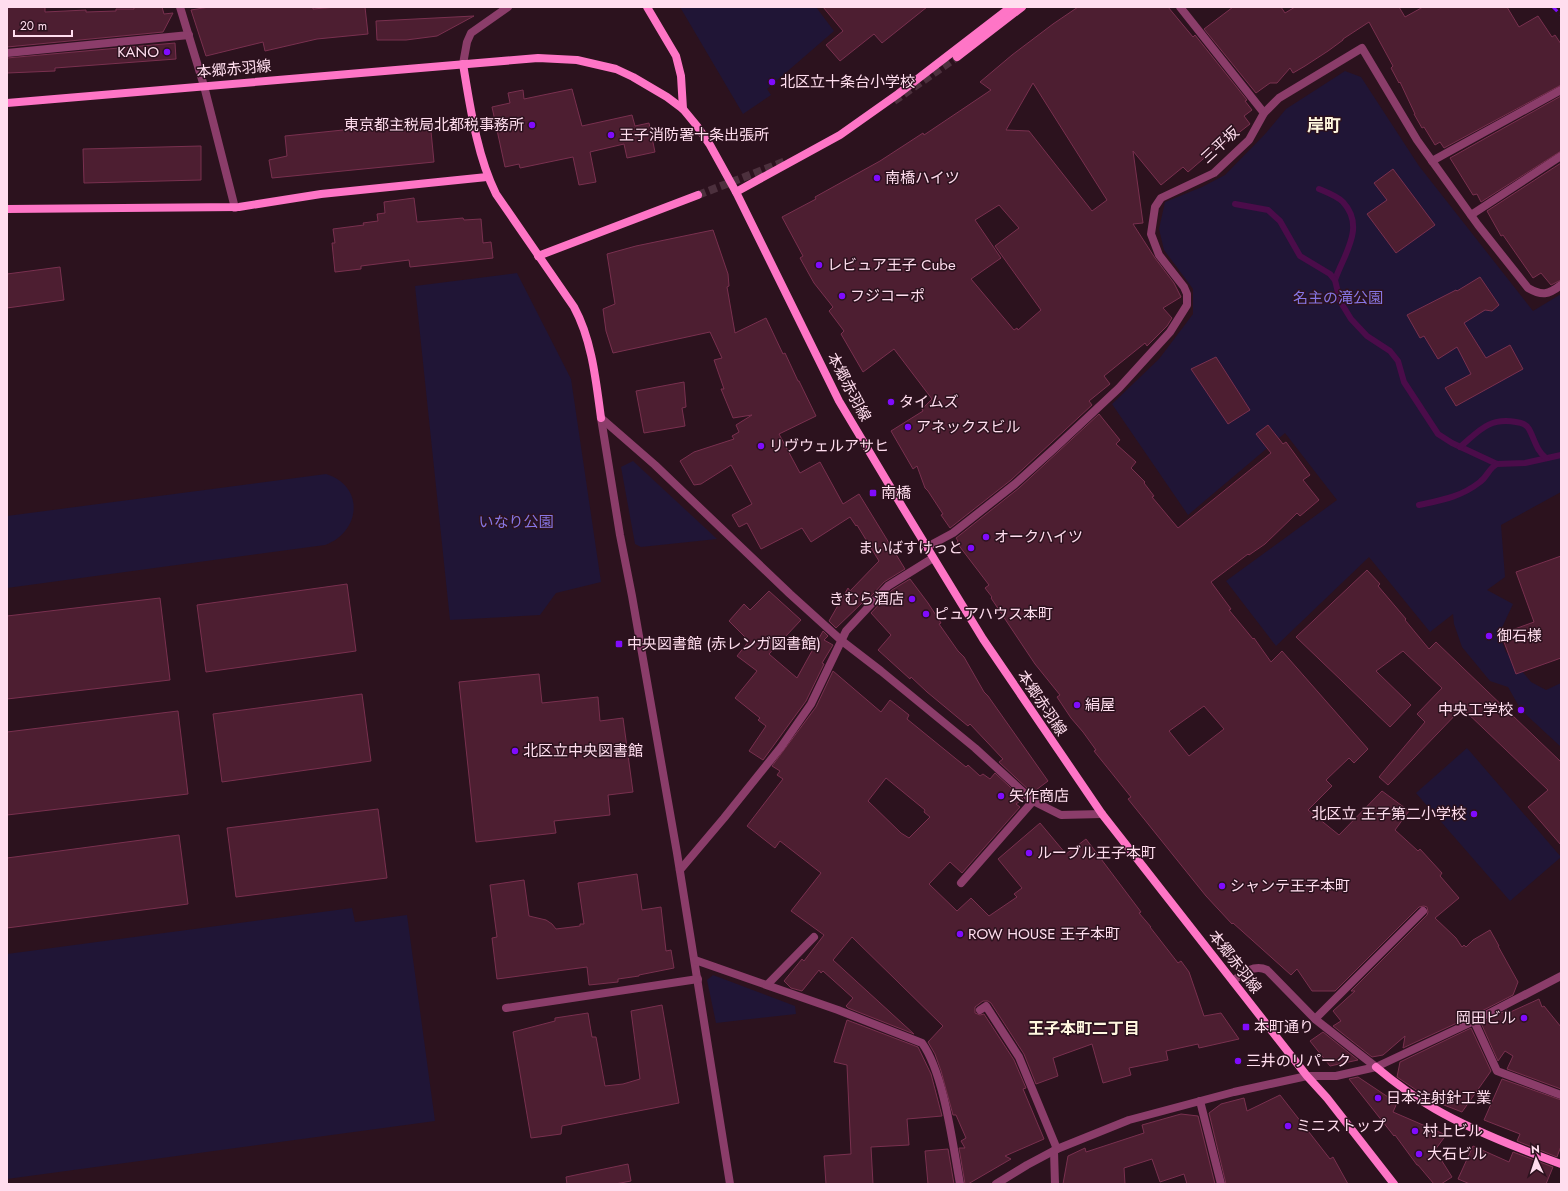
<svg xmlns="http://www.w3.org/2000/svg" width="1568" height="1191" font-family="Jost,'Noto Sans JP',sans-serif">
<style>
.green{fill:#201536}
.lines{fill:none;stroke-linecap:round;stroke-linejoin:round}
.stream{stroke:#4b0c4a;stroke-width:6}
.building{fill:#4d1e31;stroke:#79304f;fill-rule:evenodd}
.secondary-tunnel{stroke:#4c303d;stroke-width:8;stroke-dasharray:8 4;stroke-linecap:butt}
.street{stroke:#8b3d6a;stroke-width:8}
.secondary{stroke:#fe75c6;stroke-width:8}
.rail{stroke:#800bfd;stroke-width:3;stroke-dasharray:6 5;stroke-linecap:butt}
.poi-dot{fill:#800bfd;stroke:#2c121e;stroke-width:1.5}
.labels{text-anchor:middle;stroke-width:3;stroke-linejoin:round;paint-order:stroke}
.poi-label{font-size:15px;fill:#fde;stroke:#2c121e;text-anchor:start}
.street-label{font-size:15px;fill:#fde;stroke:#2c121e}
.park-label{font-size:15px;fill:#8676e4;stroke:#2c121e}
.neighbourhood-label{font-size:16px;font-weight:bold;fill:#fff7df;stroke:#2c121e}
.quarter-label{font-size:17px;font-weight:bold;fill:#fff7df;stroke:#2c121e}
</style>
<rect width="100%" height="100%" fill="#2c121e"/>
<g class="green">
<path d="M680 7H816L834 31 767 89 771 95 743 114Z"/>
<path d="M1345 71 1361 77 1419 166 1533 311 1561 294V492L1501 525 1505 577 1487 590 1513 604 1499 634 1506 652 1531 682 1546 690 1561 683V747L1521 710 1508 687 1490 681 1462 647 1454 624 1453 614 1430 632 1369 557 1276 646 1226 581 1337 500 1285 433 1188 515 1112 404 1159 359 1193 314V289L1164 250 1159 229 1165 202 1202 187 1225 175 1266 133 1286 109Z"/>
<path d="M517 273 571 379 601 582 556 593 540 615 450 620 415 286Z"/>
<path d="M633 461 717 539 641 547 635 544 621 467Z"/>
<path d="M326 474C365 486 361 532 325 545L7 588V516Z"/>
<path d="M1467 748 1561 857 1510 901 1416 793Z"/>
<path d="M352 908 355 922 407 915 435 1121 7 1179V954Z"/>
<path d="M713 975 795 1006 796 1014 716 1023 707 980Z"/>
</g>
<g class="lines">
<g class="stream">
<path d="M1319 189C1326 192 1337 196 1343 202 1366 227 1344 254 1335 280"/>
<path d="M1235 204 1268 210 1280 221 1300 256 1330 274 1335 280 1340 301 1351 319 1367 336 1390 351 1398 361 1404 382 1438 434 1452 443 1497 464 1525 463 1561 455"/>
<path d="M1460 447C1479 431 1489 417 1516 422 1522 423 1526 424 1529 429 1535 440 1536 450 1546 458"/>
<path d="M1419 505C1442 500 1461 497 1480 482 1488 476 1488 469 1497 464"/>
</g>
</g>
<g class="building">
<path d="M7 7H45V12L86 10V12L116 11V9H134V7H162L164 14 173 13 163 32 7 47Z"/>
<path d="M209 7H313V9L337 7H365L368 34 317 39 265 51 263 42 206 56 191 10Z"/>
<path d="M823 7H927L882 43 874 34 840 61 826 45 843 31Z"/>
<path d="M1078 7H1168L1193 37 1195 35 1247 100 1245 101 1252 110 1244 116 1250 124 1218 149 1217 147 1188 172 1183 167 1161 185 1133 151 1143 223 1133 224 1155 258 1174 283 1181 297 1163 308 1172 318 1167 326 1147 346 1145 343 1104 376 1110 384 1089 401 1092 405 1011 480 950 528 941 515 943 514 928 491 925 488 917 466 913 469 891 431 923 411 922 409 932 399 894 349 863 372 841 334 844 331 829 311 833 307 814 283 800 258 803 256 782 217 816 199 815 197 880 161 923 133 924 135 991 90 980 82 1012 55 1053 24ZM1033 83 1107 200 1092 211 1029 131 1006 130ZM999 205 1019 228 995 246 1041 310 1018 330 1017 328 1014 330 971 279 1001 258 975 220Z"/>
<path d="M1233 7H1281L1285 13 1295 7H1399L1405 17 1423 7H1507L1519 27 1538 16 1552 37 1555 35 1561 44V85L1444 148 1440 142 1435 145 1424 127 1422 128 1414 114H1415L1400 82 1399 83 1391 68 1393 66 1369 22 1343 39V40L1328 51 1305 66 1293 73 1290 68 1277 83H1270L1256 93 1204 29Z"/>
<path d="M474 16 437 36 406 40H377L376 21Z"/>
<path d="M175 43 176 59 55 68V71L7 73V58Z"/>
<path d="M572 89 582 126 632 115 635 126 649 123 655 152 627 158 624 144 590 152 596 182 579 185 573 157 520 168 519 164 505 167 492 107 510 103 508 93 523 90 524 99Z"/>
<path d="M1561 96V151L1481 202 1477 194 1473 195 1450 158Z"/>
<path d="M430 121 434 162 272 178 269 160 287 156 285 136Z"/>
<path d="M201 146V180L84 183 83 149Z"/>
<path d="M1561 163V280L1551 285 1541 273 1533 278 1503 235 1501 236 1487 211Z"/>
<path d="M1393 169 1435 225 1396 253 1367 214 1387 200 1374 183Z"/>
<path d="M414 198 417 222 463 218 464 220 481 219 483 243 491 242 493 258 410 267 409 260 361 266V269L335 272 332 243H335L333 229 364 225 363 223 378 221 377 214 385 213 384 202Z"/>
<path d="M713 230 728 274 729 286 727 287 735 333 766 318 783 354 785 353 798 381H799L816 416 779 434 800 473 820 462 843 504 859 494 905 569 884 582 863 605 862 603 836 628 829 621 848 588 850 591 879 561 857 525 856 526 850 517 811 542 802 528 761 549 747 523 739 527 732 515 752 504 731 465 701 484 694 485 680 461 694 452 734 439 732 436 739 432 736 425 752 415 733 418 721 389H724L714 360 722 358 710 332 613 353 606 331 603 309 615 304 607 254 636 246Z"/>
<path d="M60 267 64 300 7 308V274Z"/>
<path d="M1480 277 1499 305 1492 311 1485 310 1464 323 1486 358 1510 345 1523 369 1456 406 1445 388 1471 374 1457 347 1438 359 1424 336 1420 338 1407 315 1456 290 1457 291Z"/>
<path d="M1216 357 1250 410 1228 424 1191 369Z"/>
<path d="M684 382 686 407 682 408 685 426 644 433 636 391Z"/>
<path d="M1099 414 1120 440 1116 444 1136 462 1131 468 1145 482 1144 483 1154 496 1152 497 1178 528 1271 453 1256 434 1268 425 1283 444 1286 442 1310 475 1303 480 1319 500 1300 516 1297 513 1265 544 1249 555 1248 554 1211 582 1231 609 1229 610 1253 639 1254 638 1271 662 1282 651 1368 749 1354 763 1349 758 1326 780 1332 786 1308 810 1339 835 1382 791 1409 811 1395 830 1418 851 1420 849 1442 873 1440 876 1459 898 1435 918 1456 938 1462 947 1464 945 1466 947 1473 940 1490 930 1499 946H1498L1518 982 1513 995 1472 1016 1403 1048 1405 1036 1383 1055 1372 1057 1333 1026 1341 1021 1333 1011 1355 991H1351L1427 915 1428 912 1427 907 1424 906 1419 907 1335 991H1312L1297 969 1291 975 1233 923 1232 924 1206 896 1128 799 1131 797 1094 751 1096 750 1083 732 1071 718 1057 697 1060 695 1035 664 991 598 992 597 985 588 989 585 957 543 958 541 956 538 1019 488ZM1204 706 1224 729 1189 756 1169 731Z"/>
<path d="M1561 556V658L1516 674 1501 634 1534 622 1516 572Z"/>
<path d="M1367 570 1380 584 1378 586 1406 619 1405 620 1429 649 1436 642 1561 762V845L1528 807 1548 790 1462 708 1388 785 1379 777 1425 722 1417 714 1442 688 1403 651 1376 671 1411 705 1390 727 1296 637Z"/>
<path d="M910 579 928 603 941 623 939 624 958 651 964 657 984 692 988 696 1048 781 1032 793 999 762 1003 759 970 724 968 726 927 692 911 677 910 679 878 650 891 635 871 613 892 590Z"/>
<path d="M347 584 356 651 206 672 197 605Z"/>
<path d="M769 591 801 620 769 654 797 678 823 631 828 636 824 640 833 645 822 663 824 664 806 701 763 760 749 751 766 726 758 720 760 718 735 698 757 671 737 656 749 641 729 621 744 604 750 610Z"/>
<path d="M160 598 170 680 7 699V616Z"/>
<path d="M833 671 881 712 890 700 909 715 907 719 966 767 968 765 980 776 983 774 990 779 995 773 1023 799 1016 804 1020 807 962 873 950 862 929 884 957 911 971 898 989 916 1017 897 1014 894 1022 888 998 859 1040 823 1066 854 1086 839 1141 912 1139 913 1151 927H1150L1178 963 1181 961 1189 972 1204 1016 1221 1013 1239 1039 1199 1048 1198 1044 1166 1051 1168 1060 1129 1068 1131 1075 1103 1083 1092 1044 1053 1058 1058 1076 1036 1084 1024 1054 991 1003 988 1001H983L975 1007V1013L980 1015 984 1014 1014 1060 1026 1088 1023 1089 1044 1139 1005 1156 1011 1159 968 1184H965L959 1148H965L961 1141 966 1138 956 1115H953L941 1071 935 1054 928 1042 943 1026 852 937 833 960 914 1034 848 1008 846 1006 853 998 823 971 821 973 819 970 802 991 791 988 784 981 802 959 804 961 824 935 791 911 821 873 780 841 775 848 747 826 783 779 777 775 780 771 772 766 816 707ZM886 778 925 810 924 812 930 817 909 838 901 833 868 801Z"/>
<path d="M539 674 542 703 598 697 600 721 623 718 633 792 608 795 610 815 554 821 556 833 476 842 459 682Z"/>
<path d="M362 694 371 761 222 782 213 714Z"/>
<path d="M178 711 188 794 7 815V732Z"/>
<path d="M378 809 387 878 236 897 227 828Z"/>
<path d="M179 835 188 904 7 928V858Z"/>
<path d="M637 874 642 910 661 907 666 951 671 950 674 968 639 975V976L618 979V982L589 985 587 967 497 979 492 938 497 937 490 885 524 880 529 916 546 920 552 924 556 929 580 926V924H584L578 883Z"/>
<path d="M1539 999 1542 1007 1544 1006 1561 1027V1089L1507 1069 1513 1056 1505 1051 1498 1061 1481 1023 1507 1010 1506 1014Z"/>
<path d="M662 1005 679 1103 562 1126 561 1134 531 1138 513 1032 555 1021V1018L588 1013 592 1037H596L605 1086 623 1084 640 1079 631 1011Z"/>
<path d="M847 1020 918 1047 931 1074 942 1116 907 1119 909 1145 871 1147 873 1184H826L824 1156 851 1154 847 1065 834 1062Z"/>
<path d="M1471 1028 1491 1071 1462 1112 1431 1100 1397 1077 1400 1062Z"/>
<path d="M1323 1032 1358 1060 1330 1066 1310 1041Z"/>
<path d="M1358 1077 1397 1103 1393 1112 1446 1135 1435 1150 1452 1177 1441 1184H1434L1418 1165H1417L1395 1135 1394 1136 1349 1079Z"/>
<path d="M1502 1079 1561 1100V1146L1557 1157 1517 1141 1520 1134 1484 1120Z"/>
<path d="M1280 1095 1330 1159 1333 1157 1348 1184H1226L1209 1113 1221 1104 1244 1098 1247 1111Z"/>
<path d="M1181 1114 1198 1116 1215 1184H1187L1184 1174 1160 1182 1152 1159 1124 1168 1125 1184H1063L1068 1156 1085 1148 1086 1152 1144 1133 1142 1125Z"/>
<path d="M1473 1146 1509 1162 1513 1152 1553 1167 1546 1184H1470L1458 1179Z"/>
<path d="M948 1149 954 1184H928L925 1151Z"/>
<path d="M628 1164 631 1181 615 1184H567L566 1177Z"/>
</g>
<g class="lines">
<g class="secondary-tunnel">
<path d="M894 101 957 57"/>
<path d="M698 195 786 161"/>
</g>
<g class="street">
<path d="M180 7 204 86 235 208"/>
<path d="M1180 7 1264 113"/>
<path d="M7 53 189 35"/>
<path d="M463 64 467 42 471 33 508 7"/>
<path d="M1432 161 1561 90"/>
<path d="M1471 215 1561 156"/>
<path d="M601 418 620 535 632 596 677 853 730 1184"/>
<path d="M601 418 655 465 790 594 842 641 881 671 975 748 1033 801 1061 815 1102 814"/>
<path d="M927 547 953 533 1015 484 1056 447 1119 388 1170 332 1187 305V294L1184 287 1159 255 1151 234 1155 207 1161 198 1214 173 1249 140 1264 113 1279 98 1362 48 1417 140 1478 225 1528 288C1542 296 1548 295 1561 285"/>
<path d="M680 870 724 818 781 747 811 704 846 631 888 586 933 558"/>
<path d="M961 883 1033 801"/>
<path d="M695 960 838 1010 922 1043C944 1073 953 1146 960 1184"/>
<path d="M1233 981C1243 973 1254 964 1267 970L1315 1019 1376 1067"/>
<path d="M767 985 814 937"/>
<path d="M506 1008 698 979"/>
<path d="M980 1010 986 1006 1019 1057 1057 1149"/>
<path d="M1315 1019 1423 911"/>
<path d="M1474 1021 1497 1071 1561 1095"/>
<path d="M1200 1101 1221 1184"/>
<path d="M1054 1151 1055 1184"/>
<path d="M996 1184 1027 1165 1057 1149 1129 1120 1234 1092 1307 1076H1336L1376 1067 1474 1021 1561 976"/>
</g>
<g class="secondary">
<path d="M647 7 676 56 681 76 683 109"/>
<path d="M957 57 1022 7"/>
<path d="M463 64C470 106 477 156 496 194L574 307C592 340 596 381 601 418"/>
<path d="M7 103 538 58 577 60 616 69 633 77 667 97 683 109 697 126 710 145 736 192 839 401 903 508 983 639 1102 814 1307 1076 1327 1098 1394 1184"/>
<path d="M736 192 840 135 898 94 1011 7"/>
<path d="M7 209 239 207 321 194 487 177"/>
<path d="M538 256 698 195"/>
<path d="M1376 1067C1395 1083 1414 1097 1435 1109 1473 1131 1520 1149 1561 1164"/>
</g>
<path class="rail" d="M1553 7 1561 15"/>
</g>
<g class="poi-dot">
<circle cx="167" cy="52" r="4"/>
<circle cx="772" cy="82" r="4"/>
<circle cx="532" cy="125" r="4"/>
<circle cx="611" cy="135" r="4"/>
<circle cx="877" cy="178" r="4"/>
<circle cx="819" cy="265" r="4"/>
<circle cx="842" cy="296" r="4"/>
<circle cx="891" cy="402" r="4"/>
<circle cx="908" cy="427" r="4"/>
<circle cx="761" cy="446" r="4"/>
<rect x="869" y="489" width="8" height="8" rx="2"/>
<circle cx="986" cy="537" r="4"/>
<circle cx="971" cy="548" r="4"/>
<circle cx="912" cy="599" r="4"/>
<circle cx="926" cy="614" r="4"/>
<circle cx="1489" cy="636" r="4"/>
<rect x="615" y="640" width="8" height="8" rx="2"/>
<circle cx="1077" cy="705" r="4"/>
<circle cx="1521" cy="710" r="4"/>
<circle cx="515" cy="751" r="4"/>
<circle cx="1001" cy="796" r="4"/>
<circle cx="1474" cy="814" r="4"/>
<circle cx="1029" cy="853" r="4"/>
<circle cx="1222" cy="886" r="4"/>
<circle cx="960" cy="934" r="4"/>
<circle cx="1524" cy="1018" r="4"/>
<rect x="1242" y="1023" width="8" height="8" rx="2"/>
<circle cx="1238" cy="1061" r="4"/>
<circle cx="1378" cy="1098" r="4"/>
<circle cx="1288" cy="1126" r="4"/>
<circle cx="1415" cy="1131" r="4"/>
<circle cx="1419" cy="1154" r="4"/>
</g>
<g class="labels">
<g class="poi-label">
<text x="159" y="57" text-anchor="end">KANO</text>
<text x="780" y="87">北区立十条台小学校</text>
<text x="524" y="130" text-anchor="end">東京都主税局北都税事務所</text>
<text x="619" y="140">王子消防署十条出張所</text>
<text x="885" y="183">南橋ハイツ</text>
<text x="827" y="270">レビュア王子 Cube</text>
<text x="850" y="301">フジコーポ</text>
<text x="899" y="407">タイムズ</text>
<text x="916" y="432">アネックスビル</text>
<text x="769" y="451">リヴウェルアサヒ</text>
<text x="881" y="498">南橋</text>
<text x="994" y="542">オークハイツ</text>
<text x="963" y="553" text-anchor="end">まいばすけっと</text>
<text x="904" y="604" text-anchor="end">きむら酒店</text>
<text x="934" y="619">ピュアハウス本町</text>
<text x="1497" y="641">御石様</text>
<text x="627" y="649">中央図書館 (赤レンガ図書館)</text>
<text x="1085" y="710">絹屋</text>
<text x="1513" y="715" text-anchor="end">中央工学校</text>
<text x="523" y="756">北区立中央図書館</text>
<text x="1009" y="801">矢作商店</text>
<text x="1466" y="819" text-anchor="end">北区立 王子第二小学校</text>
<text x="1037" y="858">ルーブル王子本町</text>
<text x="1230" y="891">シャンテ王子本町</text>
<text x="968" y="939">ROW HOUSE 王子本町</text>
<text x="1516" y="1023" text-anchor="end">岡田ビル</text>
<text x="1254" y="1032">本町通り</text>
<text x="1246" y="1066">三井のリパーク</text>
<text x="1386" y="1103">日本注射針工業</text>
<text x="1296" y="1131">ミニストップ</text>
<text x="1423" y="1136">村上ビル</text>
<text x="1427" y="1159">大石ビル</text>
</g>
<g class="street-label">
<text transform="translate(234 69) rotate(-5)" y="5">本郷赤羽線</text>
<text transform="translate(1220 145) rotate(-43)" y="5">三平坂</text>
<text transform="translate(849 387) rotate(62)" y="5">本郷赤羽線</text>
<text transform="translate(1042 703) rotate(56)" y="5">本郷赤羽線</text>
<text transform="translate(1235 962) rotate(52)" y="5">本郷赤羽線</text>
</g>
<g class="park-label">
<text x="1338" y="303">名主の滝公園</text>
<text x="516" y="527">いなり公園</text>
</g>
<g class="neighbourhood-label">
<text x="1084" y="1034">王子本町二丁目</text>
</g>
<g class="quarter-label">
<text x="1324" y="131">岸町</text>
</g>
</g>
<rect width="1568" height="1191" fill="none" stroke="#ffddee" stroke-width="16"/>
<g transform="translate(1536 1159) rotate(357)" stroke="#2c121e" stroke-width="3" paint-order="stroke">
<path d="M0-3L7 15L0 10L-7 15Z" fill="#ffddee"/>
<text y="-6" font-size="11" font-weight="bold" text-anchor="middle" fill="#ffddee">N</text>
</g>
<path d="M14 30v6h58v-6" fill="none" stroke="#ffddee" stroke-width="2"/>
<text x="20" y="30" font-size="12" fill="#ffddee" stroke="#2c121e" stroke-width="3" paint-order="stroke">20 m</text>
</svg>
